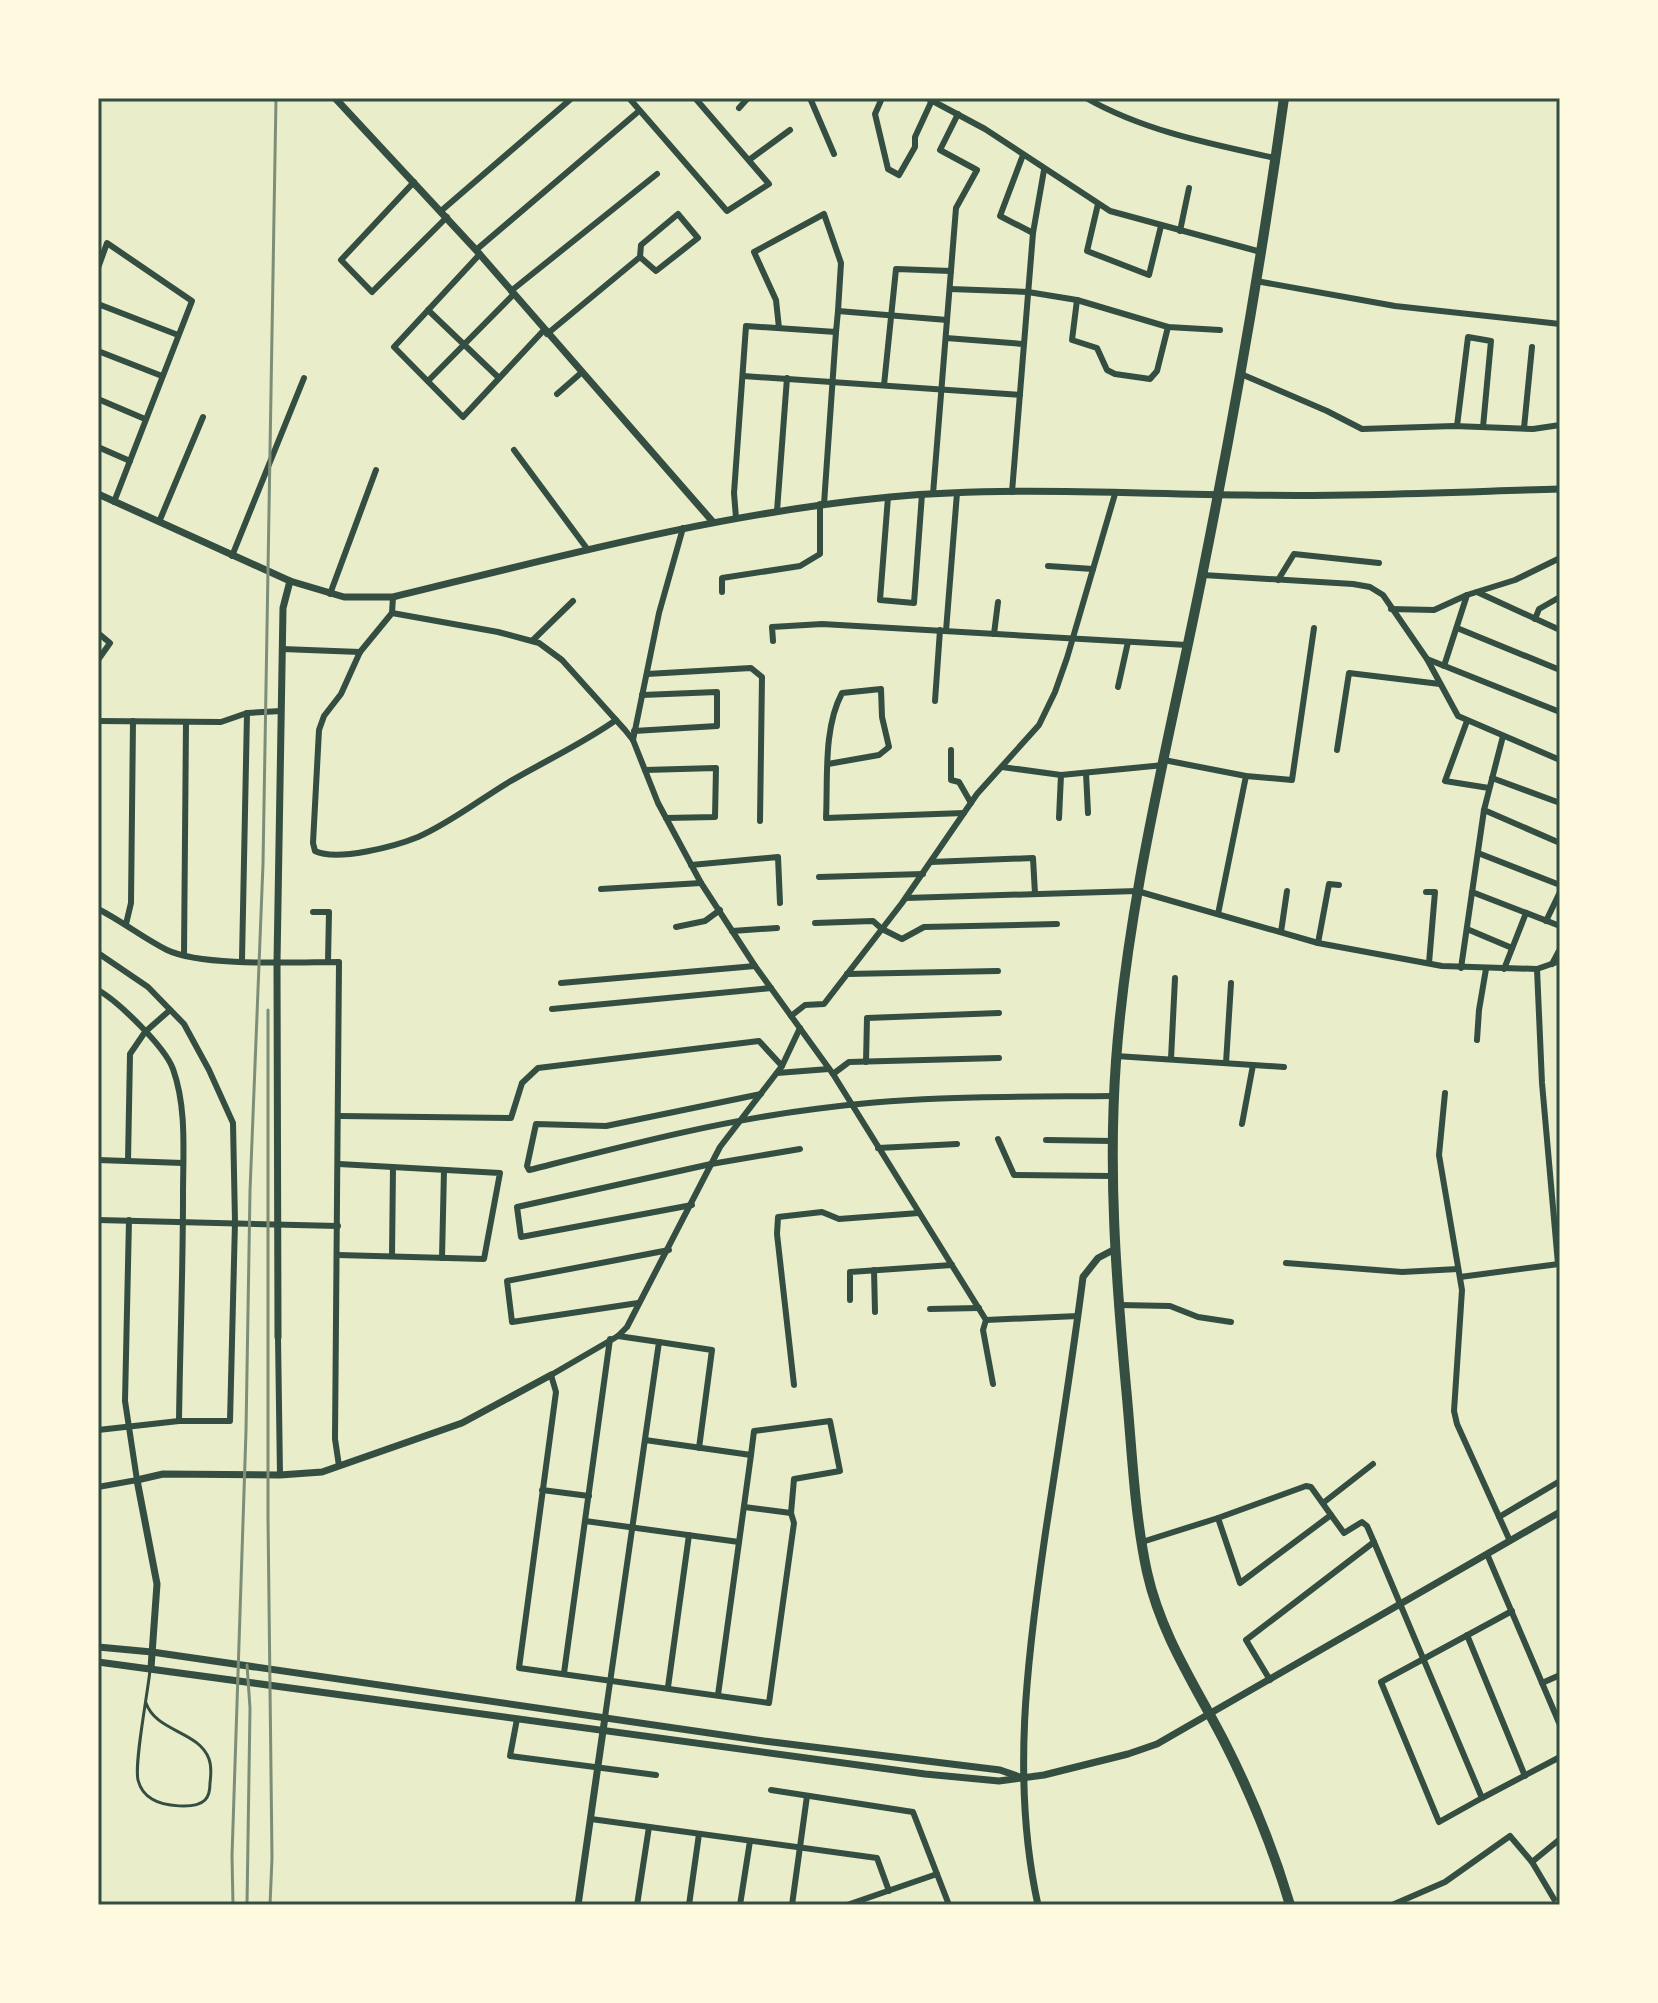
<svg xmlns="http://www.w3.org/2000/svg" width="1658" height="2003" font-family="'DM Sans',sans-serif">
<style>
.lines{fill:none;stroke-linecap:round;stroke-linejoin:round}
.service{stroke:#344e41;stroke-width:3}
.minor{stroke:#344e41;stroke-width:6}
.tertiary{stroke:#344e41;stroke-width:7}
.trunk{stroke:#344e41;stroke-width:10}
.rail{stroke:#7c8e77;stroke-width:3}
.neatline{fill:none;stroke:#344e41;stroke-width:3}
</style>
<rect width="100%" height="100%" fill="#e9edc9"/>
<g class="lines">
<path class="service" d="M146 1703C156 1732 199 1731 209 1759 212 1767 211 1775 210 1783 210 1789 209 1796 205 1800 195 1810 163 1806 152 1799 145 1795 140 1788 138 1780 134 1763 148 1692 150 1670"/>
<g class="minor">
<path d="M629 98 727 211 769 184 695 98"/>
<path d="M810 98 834 154"/>
<path d="M882 98 875 114 888 169 899 175 915 147V137L933 98"/>
<path d="M927 98 985 129 1110 211 1261 252"/>
<path d="M1086 98C1144 131 1211 144 1275 158"/>
<path d="M739 108 748 98"/>
<path d="M1023 155 1000 216 1033 233"/>
<path d="M749 160 790 130"/>
<path d="M414 182 341 260 372 292 447 217"/>
<path d="M1098 204 1087 251 1149 275 1161 226"/>
<path d="M441 211 572 98"/>
<path d="M1180 231 1189 188"/>
<path d="M476 250 639 111"/>
<path d="M480 254 394 347 463 417 544 330"/>
<path d="M98 268 107 243 192 301 114 502"/>
<path d="M1256 281 1395 306 1560 324"/>
<path d="M950 289 1028 292 1077 300 1168 327 1220 330"/>
<path d="M511 291 657 174"/>
<path d="M1077 300 1072 340 1097 348 1107 370 1115 374 1150 379 1157 371 1168 327"/>
<path d="M98 304 178 335"/>
<path d="M428 310 499 378"/>
<path d="M779 328 776 300 754 252 824 214 841 263 838 311"/>
<path d="M547 334 640 257 641 245 678 214 698 238 656 271 640 257"/>
<path d="M946 338 1023 344"/>
<path d="M98 351 162 376"/>
<path d="M1241 374 1327 411 1362 429 1454 426 1533 429 1560 425"/>
<path d="M743 376 1020 395"/>
<path d="M428 381 514 294"/>
<path d="M884 385 896 269 951 271"/>
<path d="M557 394 581 373"/>
<path d="M98 399 145 419"/>
<path d="M1457 426 1468 337 1491 341 1483 427"/>
<path d="M1524 428 1532 347"/>
<path d="M98 447 130 461"/>
<path d="M514 450 588 550"/>
<path d="M1012 492 1033 233 1044 170"/>
<path d="M933 494 956 208 977 170 940 150 958 114"/>
<path d="M888 497 880 600 914 603 922 494"/>
<path d="M824 504 836 332"/>
<path d="M777 511 787 378"/>
<path d="M736 518 734 493 746 326 836 332 838 311 947 320"/>
<path d="M159 522 203 417"/>
<path d="M232 556 304 378"/>
<path d="M1048 566 1093 569"/>
<path d="M1203 575 1353 584 1370 587 1383 595 1427 659 1458 716 1560 760"/>
<path d="M1278 580 1294 554 1379 563"/>
<path d="M722 592V578L800 566 820 554V504"/>
<path d="M1477 592 1560 630"/>
<path d="M330 594 376 470"/>
<path d="M393 597 392 613 498 632 539 643 562 660 625 730 633 740 658 803 701 883 755 966 833 1074 986 1320 1078 1316"/>
<path d="M1391 609 1434 610 1467 595 1515 580 1560 558"/>
<path d="M392 613 360 652 341 694 324 716 319 730 313 843 315 851C337 862 396 846 418 837 450 823 479 800 509 782 545 761 582 744 616 720"/>
<path d="M1535 619 1539 609 1560 597"/>
<path d="M1457 628 1560 670"/>
<path d="M946 631 957 493"/>
<path d="M98 633 110 643 98 660"/>
<path d="M994 634 998 602"/>
<path d="M532 641 573 601"/>
<path d="M773 641 772 627 822 624 1187 645"/>
<path d="M282 649 360 652"/>
<path d="M1427 659 1560 712"/>
<path d="M1444 666 1467 595"/>
<path d="M647 674 751 668 762 677 760 821"/>
<path d="M1118 687 1128 642"/>
<path d="M935 701 940 630"/>
<path d="M98 721 221 722 247 713 281 711"/>
<path d="M1467 721 1445 781 1489 788"/>
<path d="M634 731 717 726V692L642 695"/>
<path d="M633 740 659 613 683 528"/>
<path d="M951 750V780L959 782 971 803"/>
<path d="M1337 750 1349 673 1440 684"/>
<path d="M1164 760 1246 776 1292 780 1314 628"/>
<path d="M828 764 879 755 889 747 882 717 881 689 842 693C823 729 828 778 826 818L964 813"/>
<path d="M1002 767 1061 775 1164 765"/>
<path d="M645 770 716 768 715 817 666 818"/>
<path d="M1086 773 1088 813"/>
<path d="M1492 778 1560 803"/>
<path d="M1484 810 1560 843"/>
<path d="M1059 818 1061 775"/>
<path d="M1478 853 1560 885"/>
<path d="M931 862 1033 858 1035 894"/>
<path d="M691 865 778 857 780 903"/>
<path d="M819 877 923 874"/>
<path d="M601 889 701 883"/>
<path d="M1426 892H1435L1429 963"/>
<path d="M1472 892 1560 926"/>
<path d="M906 898 1137 891 1318 943 1442 966 1537 969 1560 961"/>
<path d="M98 909C122 921 143 938 167 950 202 967 298 962 339 962L335 1439 339 1466"/>
<path d="M313 912H329L328 962"/>
<path d="M1218 914 1246 776"/>
<path d="M1546 921 1560 892"/>
<path d="M815 923 873 921 882 929 902 939 924 927 1057 924"/>
<path d="M126 924 131 903 133 721"/>
<path d="M676 927 705 921 720 910"/>
<path d="M1467 929 1512 948"/>
<path d="M732 931 777 928"/>
<path d="M1281 932 1287 891"/>
<path d="M1318 943 1329 884 1339 885"/>
<path d="M98 953 148 987 184 1024 209 1070 233 1123 235 1222 230 1421H179L98 1430"/>
<path d="M184 955 186 722"/>
<path d="M242 960 247 713"/>
<path d="M1552 964 1560 949"/>
<path d="M1461 968 1484 810 1503 736"/>
<path d="M1504 969 1526 913"/>
<path d="M1537 969 1542 1083 1558 1264"/>
<path d="M847 974 998 971"/>
<path d="M561 983 755 966"/>
<path d="M98 990C119 1002 165 1047 173 1069 187 1108 183 1153 183 1195 183 1270 180 1346 179 1421"/>
<path d="M552 1009 771 988"/>
<path d="M791 1016 805 1005 824 1004 902 903 977 794 1039 725 1055 692 1067 658 1115 494"/>
<path d="M1477 1040 1479 1010 1486 969"/>
<path d="M1116 1056 1284 1067"/>
<path d="M1171 1059 1175 978"/>
<path d="M866 1062 867 1018 999 1013"/>
<path d="M1226 1063 1231 983"/>
<path d="M777 1073 829 1069"/>
<path d="M833 1074 849 1062 999 1058"/>
<path d="M1445 1093 1439 1155 1462 1290 1454 1411 1457 1424 1510 1541"/>
<path d="M761 1094 606 1126 536 1124 527 1166 529 1170C624 1146 718 1121 815 1109 914 1095 1014 1097 1114 1096"/>
<path d="M339 1116 511 1118 522 1083 538 1068 759 1041 782 1066"/>
<path d="M1242 1124 1253 1065"/>
<path d="M998 1139 1014 1175 1112 1176"/>
<path d="M1046 1140 1113 1141"/>
<path d="M878 1148 957 1144"/>
<path d="M98 1160 183 1163"/>
<path d="M128 1161 130 1054 145 1032 170 1010"/>
<path d="M692 1205 521 1237 517 1207 711 1164 800 1149"/>
<path d="M98 1220 338 1226"/>
<path d="M338 1255 484 1259 500 1173 339 1164"/>
<path d="M392 1256 393 1167"/>
<path d="M442 1258 444 1170"/>
<path d="M1286 1263 1402 1272 1458 1269"/>
<path d="M874 1270 875 1312"/>
<path d="M1460 1277 1559 1264"/>
<path d="M850 1300V1272L952 1265"/>
<path d="M638 1303 512 1322 507 1281 669 1250"/>
<path d="M1119 1305 1170 1306 1198 1317 1231 1322"/>
<path d="M930 1309 979 1308"/>
<path d="M986 1320 983 1330 993 1384"/>
<path d="M278 1337 280 1475"/>
<path d="M659 1342 712 1350 699 1448"/>
<path d="M794 1385 777 1234 778 1217 822 1212 839 1219 919 1213"/>
<path d="M645 1440 751 1455 754 1431 830 1421 840 1471 794 1479 791 1513 794 1523 769 1703 519 1668 556 1392 551 1375 618 1336 627 1327 720 1147 782 1066 800 1028"/>
<path d="M1306 1486 1311 1487 1331 1515 1240 1583 1218 1518Z"/>
<path d="M98 1487 137 1480 125 1401 129 1220"/>
<path d="M542 1490 589 1496"/>
<path d="M1323 1503 1373 1464"/>
<path d="M744 1507 791 1513"/>
<path d="M1331 1515 1344 1533 1362 1522 1367 1526 1374 1542"/>
<path d="M1499 1517 1560 1481"/>
<path d="M585 1521 739 1542"/>
<path d="M1142 1542 1218 1518"/>
<path d="M1487 1554 1560 1725"/>
<path d="M1467 1635 1525 1776"/>
<path d="M564 1673 610 1339"/>
<path d="M1270 1680 1246 1640 1374 1542 1482 1798 1560 1757"/>
<path d="M1542 1683 1560 1675"/>
<path d="M668 1687 689 1535"/>
<path d="M718 1695 751 1455"/>
<path d="M605 1717 659 1342 618 1336"/>
<path d="M517 1719 510 1756 656 1775"/>
<path d="M771 1790 913 1812 949 1905"/>
<path d="M1482 1798 1439 1822 1381 1682 1512 1611"/>
<path d="M591 1819 877 1858 889 1891"/>
<path d="M1554 1899 1532 1862 1560 1839"/>
<path d="M637 1905 649 1827"/>
<path d="M689 1905 699 1834"/>
<path d="M740 1905 750 1841"/>
<path d="M792 1905 807 1796"/>
<path d="M847 1905 937 1874"/>
<path d="M1392 1905 1445 1882 1510 1836 1532 1862"/>
</g>
<g class="tertiary">
<path d="M335 98 476 250 713 522"/>
<path d="M98 494 290 581 344 597H393C557 557 721 513 890 497 1007 486 1128 494 1246 495 1351 497 1455 492 1560 489"/>
<path d="M278 1337 277 962 283 608 290 581"/>
<path d="M98 1647 152 1652 764 1741 1000 1770 1020 1777"/>
<path d="M98 1662 925 1774 999 1781 1044 1775 1128 1754 1157 1744 1560 1512"/>
<path d="M151 1668 157 1584 137 1480 163 1474 280 1475 322 1472 462 1423 551 1375"/>
<path d="M578 1905 605 1717"/>
<path d="M1038 1905C1011 1783 1027 1659 1045 1536 1058 1450 1072 1364 1083 1277L1098 1258 1115 1249"/>
</g>
<path class="trunk" d="M1284 98C1262 258 1234 417 1202 576 1170 737 1128 897 1116 1061 1108 1171 1116 1278 1126 1387 1132 1448 1134 1512 1147 1572 1161 1635 1195 1685 1224 1741 1251 1794 1273 1848 1290 1905"/>
<g class="rail">
<path d="M268 1010V1517L272 1858 270 1905"/>
<path d="M247 1665 250 1708 247 1905"/>
<path d="M233 1905 232 1856 246 1431 250 1191 263 864 276 98"/>
</g>
</g>
<rect width="1658" height="2003" fill="none" stroke="#fefae0" stroke-width="200"/>
<rect x="100" y="100" width="1458" height="1803" class="neatline"/>
</svg>
